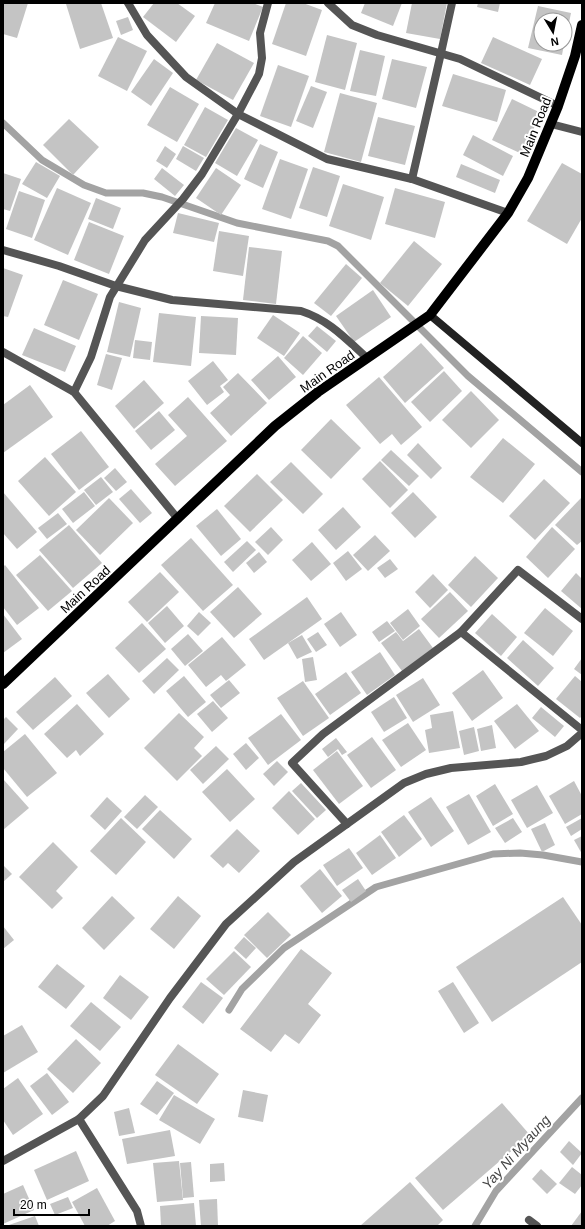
<svg xmlns="http://www.w3.org/2000/svg" width="585" height="1229" font-family="Helvetica,sans-serif">
<style>
.lines{fill:none;stroke-linecap:round;stroke-linejoin:round}
.stream{stroke:#a3a3a3;stroke-width:7}
.building{fill:#c4c4c4}
.lane{stroke:#555;stroke-width:8}
.street{stroke:#555;stroke-width:8}
.secondary{stroke:#222;stroke-width:8}
.primary{stroke:#000;stroke-width:10}
.labels{text-anchor:middle;stroke-width:4;stroke-linejoin:round;paint-order:stroke}
.street-label{font-size:13px;fill:#000;stroke:#fff}
.water-label{font-size:14px;font-style:italic;fill:#444;stroke:#fff}
</style>
<rect width="100%" height="100%" fill="#fff"/>
<g class="lines">
<g class="stream">
<path d="M3 123 42 160 84 185 106 193H143L162 197 237 223 328 241 338 246 468 376 582 472"/>
<path d="M229 1010 242 989 284 948 376 887 493 854 520 853 543 855 582 862"/>
<path d="M475 1226 496 1191 582 1098"/>
</g>
</g>
<g class="building">
<path d="M3 3H28L17 38 3 34Z"/>
<path d="M69 3H101L113 38 80 49 66 4Z"/>
<path d="M154 3H177L195 16 176 42 143 17Z"/>
<path d="M215 3H253L263 7 249 41 206 23Z"/>
<path d="M286 3H303L322 10 306 56 272 44Z"/>
<path d="M365 3H402L393 26 361 13Z"/>
<path d="M412 3H447L440 39 406 33Z"/>
<path d="M478 3H500L498 12 477 7Z"/>
<path d="M538 6 571 13 566 37 565 20H541V44H564L562 55 528 48Z"/>
<path d="M128 17 133 30 121 35 116 21Z"/>
<path d="M327 35 357 43 345 90 315 82Z"/>
<path d="M118 37 147 51 127 91 98 76Z"/>
<path d="M493 37 542 59 530 85 481 63Z"/>
<path d="M217 43 254 63 233 100 196 80Z"/>
<path d="M360 50 385 56 376 96 350 91Z"/>
<path d="M154 59 173 73 151 106 131 92Z"/>
<path d="M392 59 427 67 416 108 382 99Z"/>
<path d="M278 65 309 76 291 127 260 116Z"/>
<path d="M453 74 506 90 497 122 442 106Z"/>
<path d="M311 86 327 92 313 128 296 121Z"/>
<path d="M170 87 199 104 177 142 147 125Z"/>
<path d="M340 93 377 103 361 162 324 152Z"/>
<path d="M512 99 541 113 522 154 492 140Z"/>
<path d="M205 107 228 120 206 157 184 145Z"/>
<path d="M378 117 415 126 405 165 368 156Z"/>
<path d="M69 119 99 147 73 175 43 145Z"/>
<path d="M236 128 258 140 237 176 215 163Z"/>
<path d="M473 135 513 156 503 176 463 155Z"/>
<path d="M260 144 278 152 263 188 244 179Z"/>
<path d="M165 146 176 154 167 168 156 161Z"/>
<path d="M183 146 204 158 196 171 176 159Z"/>
<path d="M280 159 308 169 291 219 262 209Z"/>
<path d="M36 162 60 176 47 198 22 184Z"/>
<path d="M562 163 582 174V218L567 244 527 221Z"/>
<path d="M461 164 500 180 495 193 456 177Z"/>
<path d="M313 167 340 176 327 217 299 208Z"/>
<path d="M162 168 184 185 175 196 154 179Z"/>
<path d="M216 168 241 185 221 215 196 198Z"/>
<path d="M3 173 21 179 10 211 3 209Z"/>
<path d="M343 184 384 197 371 240 329 226Z"/>
<path d="M57 188 91 203 68 255 34 240Z"/>
<path d="M395 188 445 202 435 238 385 224Z"/>
<path d="M19 191 45 200 32 238 6 229Z"/>
<path d="M96 198 121 208 113 229 88 219Z"/>
<path d="M178 213 219 223 214 242 173 233Z"/>
<path d="M89 222 124 236 109 274 74 260Z"/>
<path d="M219 231 249 236 243 276 213 271Z"/>
<path d="M414 241 442 264 408 306 380 283Z"/>
<path d="M249 247 282 251 276 304 243 300Z"/>
<path d="M346 264 362 278 331 316 314 303Z"/>
<path d="M3 268 23 275 8 317 3 316Z"/>
<path d="M63 280 98 294 79 340 44 325Z"/>
<path d="M373 290 391 317 354 342 336 316Z"/>
<path d="M119 302 141 308 130 357 107 352Z"/>
<path d="M159 313 196 317 191 366 153 362Z"/>
<path d="M273 315 300 333 284 356 257 338Z"/>
<path d="M201 316 238 318 236 355 199 353Z"/>
<path d="M317 326 336 341 327 352 308 336Z"/>
<path d="M34 328 76 346 65 372 22 355Z"/>
<path d="M303 336 322 353 303 375 284 358Z"/>
<path d="M135 340 152 342 150 360 133 358Z"/>
<path d="M421 343 444 368 405 403 383 377Z"/>
<path d="M106 354 122 358 112 390 97 385Z"/>
<path d="M278 356 296 377 269 400 251 380Z"/>
<path d="M213 361 228 380 220 386 224 392 207 405 188 381Z"/>
<path d="M444 371 462 391 430 422 411 402Z"/>
<path d="M238 373 267 403 231 436 210 413 230 395 223 387Z"/>
<path d="M379 377 422 427 401 445 392 434 380 444 346 405Z"/>
<path d="M144 380 164 403 134 429 115 406Z"/>
<path d="M30 385 53 417 3 453V405Z"/>
<path d="M471 391 499 420 471 448 442 420Z"/>
<path d="M188 397 227 441 175 486 155 464 187 436 168 415Z"/>
<path d="M159 411 175 430 151 450 135 431Z"/>
<path d="M331 419 361 448 331 479 301 450Z"/>
<path d="M81 431 109 467 79 490 51 454Z"/>
<path d="M503 438 535 464 503 503 470 477Z"/>
<path d="M418 443 442 468 431 479 407 455Z"/>
<path d="M391 450 419 476 409 486 381 460Z"/>
<path d="M45 457 76 492 49 516 18 481Z"/>
<path d="M380 461 408 490 390 508 362 479Z"/>
<path d="M291 462 323 494 303 514 270 482Z"/>
<path d="M115 468 127 482 116 491 104 478Z"/>
<path d="M257 474 283 500 250 532 224 506Z"/>
<path d="M101 477 113 492 96 505 84 490Z"/>
<path d="M544 479 570 503 535 540 509 516Z"/>
<path d="M131 489 152 513 140 523 119 499Z"/>
<path d="M3 492 37 532 17 549 3 533Z"/>
<path d="M84 492 95 506 73 523 62 509Z"/>
<path d="M413 492 437 517 415 538 391 513Z"/>
<path d="M582 497V541L577 545 555 525Z"/>
<path d="M109 498 133 523 100 555 76 530Z"/>
<path d="M343 507 361 527 336 550 318 530Z"/>
<path d="M217 509 241 539 221 556 196 526Z"/>
<path d="M58 513 67 524 47 539 38 528Z"/>
<path d="M69 525 102 563 73 588 39 550Z"/>
<path d="M271 527 283 540 268 555 255 542Z"/>
<path d="M552 527 575 549 548 578 526 557Z"/>
<path d="M375 535 390 551 368 571 353 555Z"/>
<path d="M191 538 233 585 203 611 161 565Z"/>
<path d="M247 541 256 550 233 572 224 562Z"/>
<path d="M312 542 331 564 311 581 292 560Z"/>
<path d="M348 551 362 569 346 581 333 563Z"/>
<path d="M259 552 267 562 254 573 246 563Z"/>
<path d="M40 555 72 591 48 611 16 575Z"/>
<path d="M475 556 498 578 471 607 448 585Z"/>
<path d="M390 559 398 569 385 578 377 568Z"/>
<path d="M5 565 39 608 17 625 3 607V567Z"/>
<path d="M160 572 179 592 147 622 128 602Z"/>
<path d="M576 573 582 579V609L561 591Z"/>
<path d="M433 574 448 590 430 608 415 592Z"/>
<path d="M238 587 262 614 234 638 210 612Z"/>
<path d="M450 592 468 611 439 638 421 619Z"/>
<path d="M307 597 322 619 264 660 249 639Z"/>
<path d="M167 606 184 626 165 643 148 623Z"/>
<path d="M545 608 573 631 553 656 524 633Z"/>
<path d="M408 609 420 626 403 640 390 623Z"/>
<path d="M199 612 211 623 198 636 187 626Z"/>
<path d="M341 612 357 635 340 647 324 624Z"/>
<path d="M3 614 22 639 3 653Z"/>
<path d="M492 614 517 637 501 656 475 633Z"/>
<path d="M387 621 395 631 379 642 372 632Z"/>
<path d="M142 623 166 649 139 673 115 648Z"/>
<path d="M419 629 433 648 402 671 381 643 396 632 403 641Z"/>
<path d="M318 632 327 645 316 652 307 639Z"/>
<path d="M188 634 203 651 185 666 171 649Z"/>
<path d="M302 635 312 652 297 659 288 643Z"/>
<path d="M222 637 246 665 226 681 221 675 206 687 188 665Z"/>
<path d="M523 640 554 668 538 686 507 658Z"/>
<path d="M380 652 395 675 367 695 351 672Z"/>
<path d="M313 657 317 680 305 682 302 659Z"/>
<path d="M167 658 179 670 154 694 142 681Z"/>
<path d="M582 658V675L574 669Z"/>
<path d="M483 670 503 698 472 721 452 693Z"/>
<path d="M346 672 361 693 330 715 315 694Z"/>
<path d="M108 674 130 699 109 718 86 693Z"/>
<path d="M184 676 206 702 188 717 166 691Z"/>
<path d="M575 676 582 682V716L580 718 556 699Z"/>
<path d="M55 677 72 696 33 730 16 712Z"/>
<path d="M423 678 440 705 413 722 396 695Z"/>
<path d="M229 680 240 693 221 708 210 695Z"/>
<path d="M303 681 329 718 303 736 277 698Z"/>
<path d="M394 697 407 718 384 732 371 712Z"/>
<path d="M213 701 228 718 212 732 197 714Z"/>
<path d="M77 704 104 734 80 756 76 750 67 758 44 734Z"/>
<path d="M517 704 539 731 515 749 494 721Z"/>
<path d="M541 707 564 726 555 737 532 718Z"/>
<path d="M453 711 460 748 429 753 425 730 432 728 430 715Z"/>
<path d="M179 713 204 737 194 748 202 756 177 781 144 748Z"/>
<path d="M281 714 301 740 268 765 248 738Z"/>
<path d="M6 717 18 729 3 745V720Z"/>
<path d="M408 723 426 750 401 767 382 740Z"/>
<path d="M492 725 496 748 481 751 477 729Z"/>
<path d="M474 727 479 751 464 755 459 731Z"/>
<path d="M25 734 57 773 27 797 3 768V752Z"/>
<path d="M372 737 396 770 371 788 347 755Z"/>
<path d="M336 738 347 752 342 755 338 749 328 757 322 749Z"/>
<path d="M246 743 259 758 246 770 233 754Z"/>
<path d="M216 746 229 759 203 784 190 770Z"/>
<path d="M337 751 363 786 339 804 313 770Z"/>
<path d="M277 761 288 772 274 786 263 774Z"/>
<path d="M227 769 255 799 230 822 202 792Z"/>
<path d="M3 779 29 808 3 830Z"/>
<path d="M574 781 582 796V814L565 824 549 796Z"/>
<path d="M301 783 326 810 317 818 292 791Z"/>
<path d="M495 784 513 814 493 826 476 796Z"/>
<path d="M537 785 553 813 527 828 511 800Z"/>
<path d="M289 791 315 819 298 835 272 808Z"/>
<path d="M469 794 491 832 468 845 446 807Z"/>
<path d="M145 795 158 807 137 829 124 817Z"/>
<path d="M107 797 122 811 105 830 90 816Z"/>
<path d="M431 797 454 831 431 847 408 812Z"/>
<path d="M160 810 192 839 174 859 142 829Z"/>
<path d="M404 815 422 839 399 857 381 832Z"/>
<path d="M121 818 146 842 116 875 90 851Z"/>
<path d="M513 818 522 832 505 843 495 828Z"/>
<path d="M582 818V829L571 836 566 827Z"/>
<path d="M545 823 555 845 542 852 531 829Z"/>
<path d="M237 829 260 851 239 873 228 863 223 868 210 856Z"/>
<path d="M380 835 396 858 372 875 356 853Z"/>
<path d="M582 836V854L574 840Z"/>
<path d="M53 842 78 867 56 891 63 898 52 909 19 877Z"/>
<path d="M349 848 363 868 337 886 323 865Z"/>
<path d="M3 865 12 874 3 882Z"/>
<path d="M320 869 342 896 322 913 300 886Z"/>
<path d="M358 879 366 891 351 902 342 890Z"/>
<path d="M112 896 135 918 104 950 82 928Z"/>
<path d="M178 896 201 916 174 949 150 929Z"/>
<path d="M563 897 582 925V962L492 1022 456 967Z"/>
<path d="M268 912 291 935 267 958 244 935Z"/>
<path d="M3 926 14 940 3 949Z"/>
<path d="M244 937 256 948 246 959 234 948Z"/>
<path d="M301 949 332 973 308 1004 321 1015 299 1044 285 1034 271 1052 240 1029Z"/>
<path d="M234 951 251 967 224 995 206 979Z"/>
<path d="M57 964 85 986 66 1009 38 987Z"/>
<path d="M120 975 149 997 131 1020 103 998Z"/>
<path d="M201 982 223 998 203 1024 182 1007Z"/>
<path d="M453 982 479 1023 464 1033 438 991Z"/>
<path d="M91 1002 121 1027 100 1051 70 1026Z"/>
<path d="M22 1025 38 1052 3 1073V1036Z"/>
<path d="M76 1039 101 1063 73 1093 47 1069Z"/>
<path d="M178 1044 219 1074 197 1104 155 1075Z"/>
<path d="M47 1073 69 1102 52 1115 30 1086Z"/>
<path d="M18 1078 43 1114 13 1135 3 1120V1089Z"/>
<path d="M157 1081 174 1093 157 1115 140 1104Z"/>
<path d="M243 1090 268 1095 263 1122 238 1117Z"/>
<path d="M174 1095 215 1119 200 1144 159 1120Z"/>
<path d="M502 1103 530 1135 443 1210 415 1178Z"/>
<path d="M129 1108 135 1133 119 1136 114 1112Z"/>
<path d="M170 1130 175 1156 127 1164 122 1139Z"/>
<path d="M569 1141 582 1153 573 1165 560 1152Z"/>
<path d="M76 1151 89 1181 47 1200 34 1170Z"/>
<path d="M179 1161 183 1200 157 1202 153 1163Z"/>
<path d="M191 1162 194 1197 183 1198 180 1163Z"/>
<path d="M224 1163 225 1181 210 1182V1164Z"/>
<path d="M572 1167 582 1175V1185L575 1194 559 1183Z"/>
<path d="M541 1169 557 1184 547 1194 532 1179Z"/>
<path d="M410 1182 443 1220 437 1226H360Z"/>
<path d="M23 1185 34 1210 3 1224V1194Z"/>
<path d="M97 1188 115 1221 107 1226H85L72 1202Z"/>
<path d="M68 1197 73 1208 55 1215 50 1204Z"/>
<path d="M217 1199 218 1226H201L199 1200Z"/>
<path d="M194 1203 196 1226H161L160 1206Z"/>
<path d="M582 1211V1226H571Z"/>
<path d="M35 1216 39 1226H6Z"/>
</g>
<g class="lines">
<g class="lane">
<path d="M551 124 582 132"/>
<path d="M412 179 441 53"/>
<path d="M3 250 59 266 116 286 172 300 301 311C329 320 346 339 367 358"/>
</g>
<g class="street">
<path d="M128 3 147 35 186 77 238 114 327 159 412 179 508 213"/>
<path d="M328 3 352 25 377 35 460 59 558 106"/>
<path d="M441 53 452 3"/>
<path d="M3 352 74 392 178 519"/>
<path d="M74 392 91 357 110 297 145 240 183 199 202 174 238 114 259 74 262 58 260 33 268 3"/>
<path d="M461 632 582 730"/>
<path d="M347 824 292 763 323 734 461 632 518 570 582 619"/>
<path d="M79 1119 137 1211 141 1226"/>
<path d="M3 1161 79 1119 103 1096 170 998 226 924 294 862 404 783 426 774 451 768 521 762 546 756 567 746 582 733"/>
<path d="M529 1220 537 1226"/>
</g>
<path class="secondary" d="M430 315 582 443"/>
<path class="primary" d="M3 684 275 426 318 392 430 315 508 213 528 178 558 106 575 56 582 25"/>
</g>
<g class="labels">
<g class="street-label">
<text transform="translate(535 127) rotate(-68)" y="5">Main Road</text>
<text transform="translate(327 371) rotate(-35)" y="5">Main Road</text>
<text transform="translate(85 589) rotate(-43)" y="5">Main Road</text>
</g>
<g class="water-label">
<text transform="translate(516 1152) rotate(-48)" y="5">Yay Ni Myaung</text>
</g>
</g>
<rect width="585" height="1229" fill="none" stroke="#000000" stroke-width="8"/>
<g transform="translate(553 32) rotate(170)"><circle r="19" fill="#ffffff" stroke="#999999"/>
<path d="M0-3L7 15L0 10L-7 15Z" fill="#000000"/>
<text y="-6" font-size="11" font-weight="bold" text-anchor="middle" fill="#000000">N</text>
</g>
<path d="M14 1209v6h75v-6" fill="none" stroke="#000000" stroke-width="2"/>
<text x="20" y="1209" font-size="12" fill="#000000" stroke="#ffffff" stroke-width="3" paint-order="stroke">20 m</text>
</svg>
